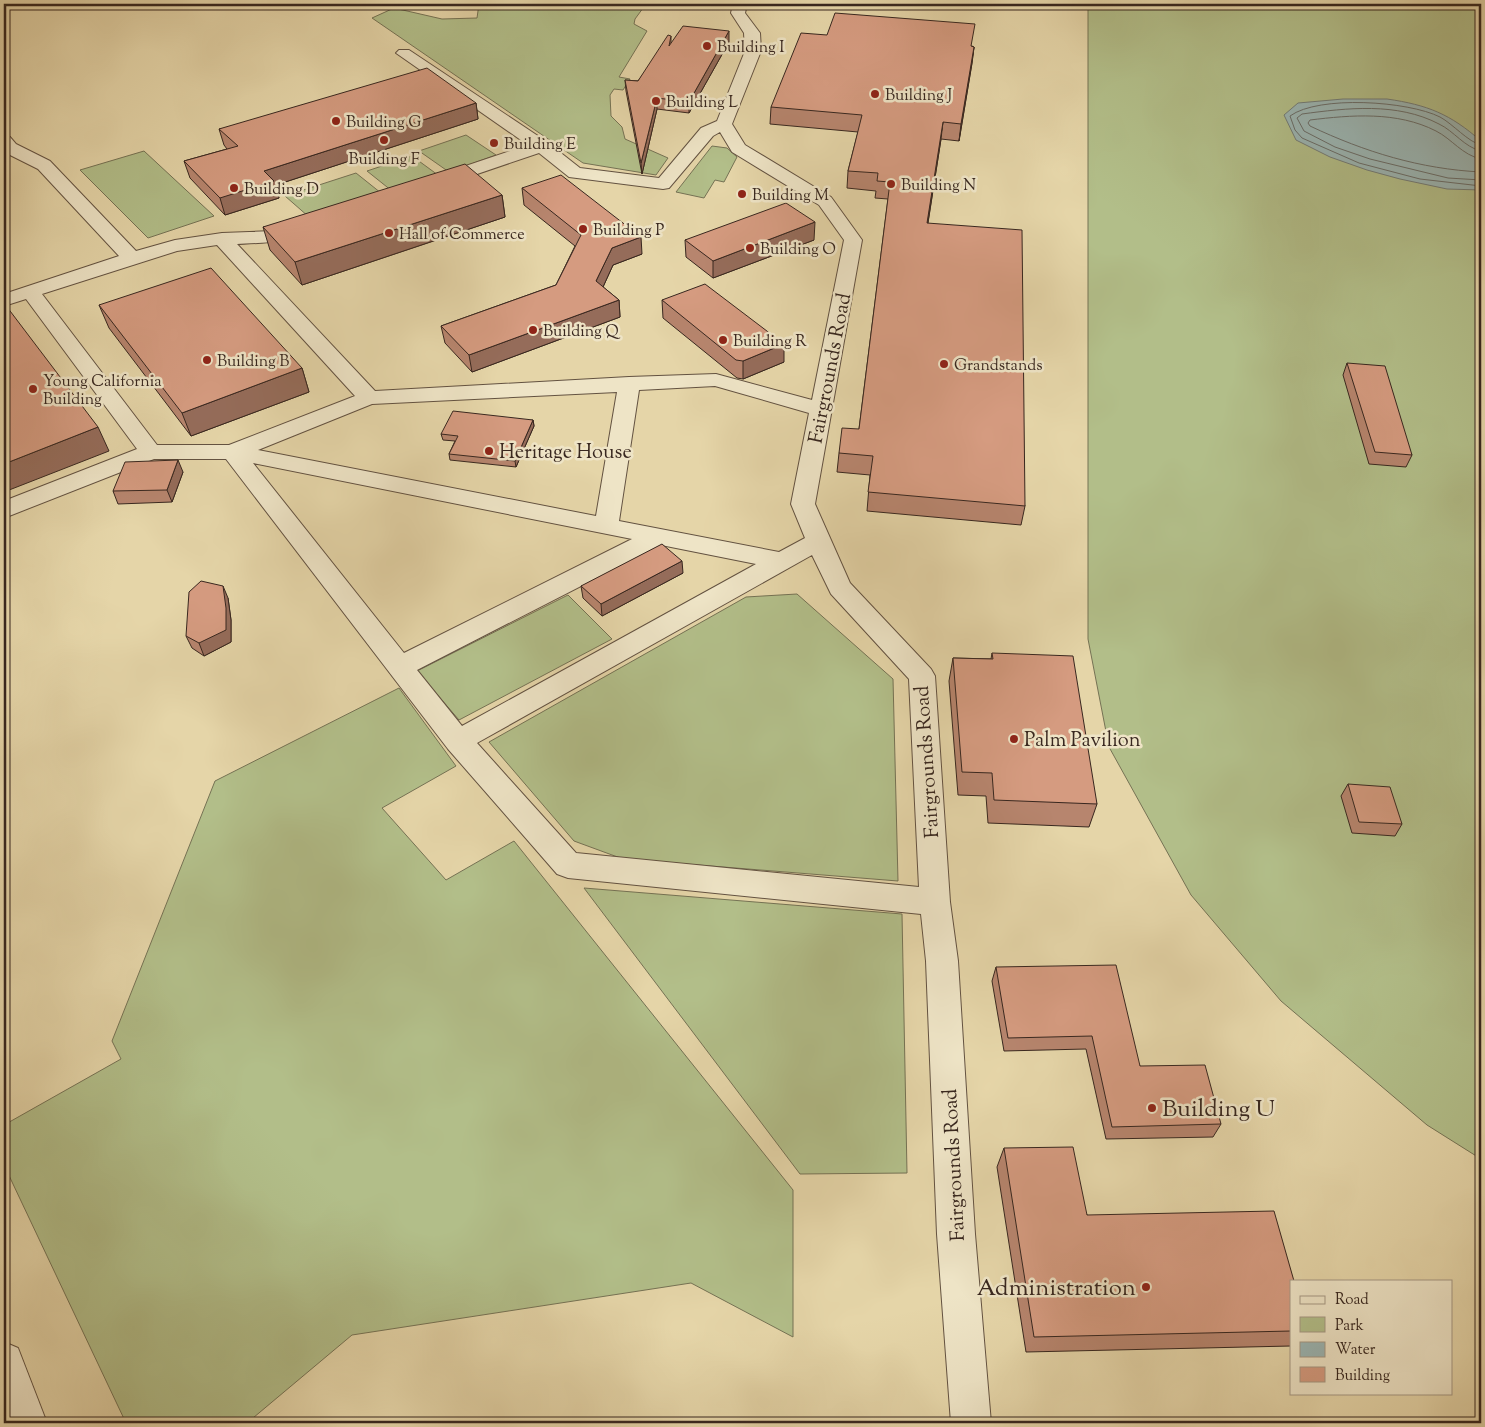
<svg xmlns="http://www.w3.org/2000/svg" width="1485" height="1427" font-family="'Sorts Mill Goudy',serif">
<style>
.green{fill:#b2be89;stroke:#757254}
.water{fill:#9bb6b4;stroke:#737d78}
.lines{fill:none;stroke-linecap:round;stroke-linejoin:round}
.shore{stroke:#6a6e6a;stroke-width:1}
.street-casing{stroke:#635241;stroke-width:2}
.street{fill:#eee4c6;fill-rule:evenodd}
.wall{fill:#b7856e;stroke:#38271f}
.shaded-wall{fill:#956c5a;stroke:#38271f}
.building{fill:#d59b80;stroke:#38271f}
.poi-dot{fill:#8f2418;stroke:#eee4c6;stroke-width:2}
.labels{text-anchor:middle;stroke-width:5;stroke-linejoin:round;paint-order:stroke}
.far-poi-label{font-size:16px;fill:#38271f;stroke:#eee4c6;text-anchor:start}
.street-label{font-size:20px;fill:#38271f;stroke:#eee4c6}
.poi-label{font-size:20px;fill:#38271f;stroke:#eee4c6;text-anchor:start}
.near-poi-label{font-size:24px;fill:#38271f;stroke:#eee4c6;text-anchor:start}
</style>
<rect width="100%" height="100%" fill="#e5d5a8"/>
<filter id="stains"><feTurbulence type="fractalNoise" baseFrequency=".004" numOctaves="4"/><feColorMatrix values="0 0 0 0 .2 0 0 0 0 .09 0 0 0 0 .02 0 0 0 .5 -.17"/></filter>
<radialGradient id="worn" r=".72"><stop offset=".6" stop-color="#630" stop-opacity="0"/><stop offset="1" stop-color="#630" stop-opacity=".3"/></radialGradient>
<g class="green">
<path d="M479 4H646L635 19 634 24 647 31 619 77 630 79 623 90 614 89 610 95 611 116 622 127 625 139 668 158 656 175 583 163 372 18 394 8 442 19 477 18Z"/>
<path d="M1088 4H1481V1159L1427 1125 1281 1001 1191 895 1109 747 1088 639Z"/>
<path d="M466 135 496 155 449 172 419 151Z"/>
<path d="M712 146 727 148 737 157 724 182 715 180 704 198 676 192Z"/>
<path d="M144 151 214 216 148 238 80 170Z"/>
<path d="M412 156 438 175 392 191 367 171Z"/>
<path d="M356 173 381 193 309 217 285 196Z"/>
<path d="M797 594 893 679 898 881 623 859 574 841 489 742 746 597Z"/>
<path d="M568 595 612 639 459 720 417 671Z"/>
<path d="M399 688 456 766 382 808 446 880 514 841 793 1190V1337L691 1283 352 1335 247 1423H126L4 1165V1125L121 1059 112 1041 215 781Z"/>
<path d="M584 888 902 914 907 1173 800 1174Z"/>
</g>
<path class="water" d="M1387 99C1428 105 1450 114 1481 141V190L1447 189 1400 179 1367 170 1330 157 1296 140 1284 115 1298 103 1343 99Z"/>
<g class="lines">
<g class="shore">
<path d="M1481 145C1468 142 1453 124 1440 117 1408 101 1319 95 1290 116L1295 130 1302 138 1359 163 1420 179 1481 186"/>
<path d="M1481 151C1464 147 1454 131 1439 124 1397 102 1347 108 1302 114L1297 118 1304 131 1335 147 1370 159 1448 178 1481 180"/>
<path d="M1481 159C1462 155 1452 139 1436 131 1397 111 1351 115 1310 120L1308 123 1310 126C1365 152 1420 169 1481 172"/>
</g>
<defs>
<g id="street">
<path d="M733 4H747L745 13 760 33 761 51 732 124 745 145 831 197 862 240 815 504 850 583 931 669 935 676 950 902 958 961 975 1234 991 1423H951L937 1234 926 961 921 914 568 878 557 874 448 749 226 459H154L4 518V501L137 449 26 299 4 306V294L119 256 38 169 4 152V136L10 137 16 144 50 161 136 251 175 240 222 233 273 231 301 222 308 224 310 228C300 243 255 243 237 244L375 391 629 377 716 374 812 400 844 240 819 205 732 152 720 132 713 136 669 188 663 189 569 177 539 153 442 186 436 187 430 186 427 182 430 178 528 145 396 53 399 50H409L547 142 580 168 659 178 701 128 717 121 745 51 744 33 731 13ZM217 245 355 396 229 445H157L42 294 177 251ZM715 386 809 413 791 504 805 538 779 552 619 521 639 390ZM617 392 596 516 258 450 372 404ZM253 463 632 539 404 653ZM661 545 756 564 462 726 417 670ZM812 555 831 594 909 679 919 887 576 853 477 743Z"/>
<path d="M4 1342 18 1348 47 1423H7L4 1415Z"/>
</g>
</defs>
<use href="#street" class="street-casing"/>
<use href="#street" class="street"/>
</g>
<g class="wall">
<path d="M671 36V43L729 42 689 113 657 109 642 174 626 91 625 80 638 81Z"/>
<path d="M972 46 974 47 972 63 959 141 941 139 928 223 1025 506 1021 525 867 511 870 475 837 472 839 453 859 429 888 199 875 198 876 191 847 188 848 171 858 132 770 124 771 107Z"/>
<path d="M476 103 478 119 276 185 279 198 225 215 190 178 184 161 227 149 224 145 219 129Z"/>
<path d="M522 188 642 254 613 265 603 287 619 300 620 317 472 372 445 343 441 326 556 285 575 246 524 205Z"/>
<path d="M502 195 505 217 302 285 270 250 263 227Z"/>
<path d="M685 240H814L713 278 686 257Z"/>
<path d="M662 300 784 362 743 379 737 378 663 318Z"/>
<path d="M99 305 302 368 309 392 191 436 109 328Z"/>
<path d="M1347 363 1412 455 1406 467 1369 464 1343 375Z"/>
<path d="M533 420 534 426 516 467 450 460 449 454 455 441 443 440 441 434Z"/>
<path d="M183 472 172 502 118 504 113 491Z"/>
<path d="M683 573 602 616 583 598 581 586Z"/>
<path d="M228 598 231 620V642L204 656 192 648 186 636Z"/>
<path d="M992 653 1097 804 1089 827 988 823 986 796 958 795 949 681 953 658 991 659Z"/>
<path d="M1348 784 1402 824 1395 836 1352 833 1341 796Z"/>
<path d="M996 967 1140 1066 1221 1124 1213 1137 1106 1139 1086 1049 1004 1051 992 981Z"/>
<path d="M1004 1148 1087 1215 1291 1281V1346L1026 1352 997 1167Z"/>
</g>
<g class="shaded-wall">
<path d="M729 31V42L689 113V102Z"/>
<path d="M974 47 972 63 959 141 961 124Z"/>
<path d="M657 98V109L642 174 641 163Z"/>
<path d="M476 103 478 119 276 185 279 198 225 215 220 198 264 171Z"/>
<path d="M943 122 941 139 925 241 927 223Z"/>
<path d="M502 195 505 217 302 285 295 262Z"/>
<path d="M815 222 814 240 713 278V261Z"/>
<path d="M641 237 642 254 613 265 598 298 596 281 612 248Z"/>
<path d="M619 300 620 317 472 372 469 355Z"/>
<path d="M784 344V362L743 379V361Z"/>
<path d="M302 368 309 392 191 436 182 413Z"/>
<path d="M533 420 534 426 516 467 515 461Z"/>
<path d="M98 427 109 451 4 492V464Z"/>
<path d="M178 460 183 472 172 502 167 490Z"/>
<path d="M682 561 683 573 602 616 601 604Z"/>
<path d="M223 586 228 598 231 620V642L204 656 199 643Z"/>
</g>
<g class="building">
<path d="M835 13 975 24 971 46 974 47 961 124 943 122 927 223 1022 230 1025 506 868 492 873 456 839 453 842 428 859 429 890 182 877 181 878 173 848 171 862 115 771 107 801 33 827 35Z"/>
<path d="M683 26 729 31 689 102 657 98 641 163 625 80 638 81 668 35 671 36 669 46Z"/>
<path d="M427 68 476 103 264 171 274 181 220 198 184 161 238 146 219 129Z"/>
<path d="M465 164 502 195 295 262 263 227Z"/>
<path d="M561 175 641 237 612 248 596 281 619 300 469 355 441 326 556 285 581 235 522 188Z"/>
<path d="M786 203 815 222 713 261 685 240Z"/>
<path d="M211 268 302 368 182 413 99 305Z"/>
<path d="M705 284 784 344 743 361 736 360 662 300Z"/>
<path d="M4 303 98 427 4 464Z"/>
<path d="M1347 363 1385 366 1412 455 1375 452Z"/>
<path d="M453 411 533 420 515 461 449 454 458 436 441 434Z"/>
<path d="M178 460 167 490 113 491 125 462Z"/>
<path d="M662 544 682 561 601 604 581 586Z"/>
<path d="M201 581 223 586 226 608V630L199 643 186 636 189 592Z"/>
<path d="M992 653 1073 656 1097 804 994 800 992 773 962 772 953 658 993 659Z"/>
<path d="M1348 784 1390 787 1402 824 1359 822Z"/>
<path d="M1116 965 1140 1066 1205 1065 1221 1124 1112 1127 1092 1036 1008 1038 996 967Z"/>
<path d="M1073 1147 1087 1215 1274 1211 1294 1281H1291V1331L1034 1337 1004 1148Z"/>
</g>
<g class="poi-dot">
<circle cx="707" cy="46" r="5"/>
<circle cx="875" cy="94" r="5"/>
<circle cx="656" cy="101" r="5"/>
<circle cx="336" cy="121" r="5"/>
<circle cx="384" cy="140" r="5"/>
<circle cx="494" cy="143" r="5"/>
<circle cx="891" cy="184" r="5"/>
<circle cx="234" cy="188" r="5"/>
<circle cx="742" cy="194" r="5"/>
<circle cx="583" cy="229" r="5"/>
<circle cx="389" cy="233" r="5"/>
<circle cx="750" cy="248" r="5"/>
<circle cx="533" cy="330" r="5"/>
<circle cx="723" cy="340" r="5"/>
<circle cx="207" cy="360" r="5"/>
<circle cx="944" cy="364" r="5"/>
<circle cx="33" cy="389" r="5"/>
<circle cx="489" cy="451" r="5"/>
<circle cx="1014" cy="739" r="5"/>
<circle cx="1152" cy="1108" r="5"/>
<circle cx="1146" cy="1287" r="5"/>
</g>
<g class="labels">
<g class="far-poi-label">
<text x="717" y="52">Building I</text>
<text x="885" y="100">Building J</text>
<text x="666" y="107">Building L</text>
<text x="346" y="127">Building G</text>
<text x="504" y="149">Building E</text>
<text x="384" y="164" text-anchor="middle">Building F</text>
<text x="901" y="190">Building N</text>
<text x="244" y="194">Building D</text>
<text x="752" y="200">Building M</text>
<text x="593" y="235">Building P</text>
<text x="399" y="239">Hall of Commerce</text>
<text x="760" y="254">Building O</text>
<text x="543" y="336">Building Q</text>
<text x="733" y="346">Building R</text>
<text x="217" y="366">Building B</text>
<text x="954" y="370">Grandstands</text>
<text x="43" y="386">Young California<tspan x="43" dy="18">Building</tspan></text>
</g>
<g class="street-label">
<text transform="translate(829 368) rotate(-79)" y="7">Fairgrounds Road</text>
<text transform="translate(926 762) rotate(-94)" y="7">Fairgrounds Road</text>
<text transform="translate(953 1165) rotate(-93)" y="7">Fairgrounds Road</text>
</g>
<g class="poi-label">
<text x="499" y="458">Heritage House</text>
<text x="1024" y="746">Palm Pavilion</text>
</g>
<g class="near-poi-label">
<text x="1162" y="1116">Building U</text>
<text x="1136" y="1295" text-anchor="end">Administration</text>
</g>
</g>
<rect width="1485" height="1427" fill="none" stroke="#e5d5a8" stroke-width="20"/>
<rect x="5" y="5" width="1475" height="1417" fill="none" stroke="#38271f" stroke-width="2.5"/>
<rect x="10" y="10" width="1465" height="1407" fill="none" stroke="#38271f"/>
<rect x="1290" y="1280" width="162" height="115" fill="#eee4c6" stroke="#a59883"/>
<rect x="1300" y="1296" width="25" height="8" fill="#eee4c6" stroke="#a59883"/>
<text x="1335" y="1304" font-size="15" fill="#38271f">Road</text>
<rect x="1300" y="1317" width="25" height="15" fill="#b2be89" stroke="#a59883"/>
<text x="1335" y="1330" font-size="15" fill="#38271f">Park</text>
<rect x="1300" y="1342" width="25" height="15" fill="#9bb6b4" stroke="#a59883"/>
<text x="1335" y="1354" font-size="15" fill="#38271f">Water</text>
<rect x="1300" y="1367" width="25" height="15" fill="#d59b80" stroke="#a59883"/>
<text x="1335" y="1380" font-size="15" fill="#38271f">Building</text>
<rect width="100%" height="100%" filter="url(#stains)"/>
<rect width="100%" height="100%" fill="url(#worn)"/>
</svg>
